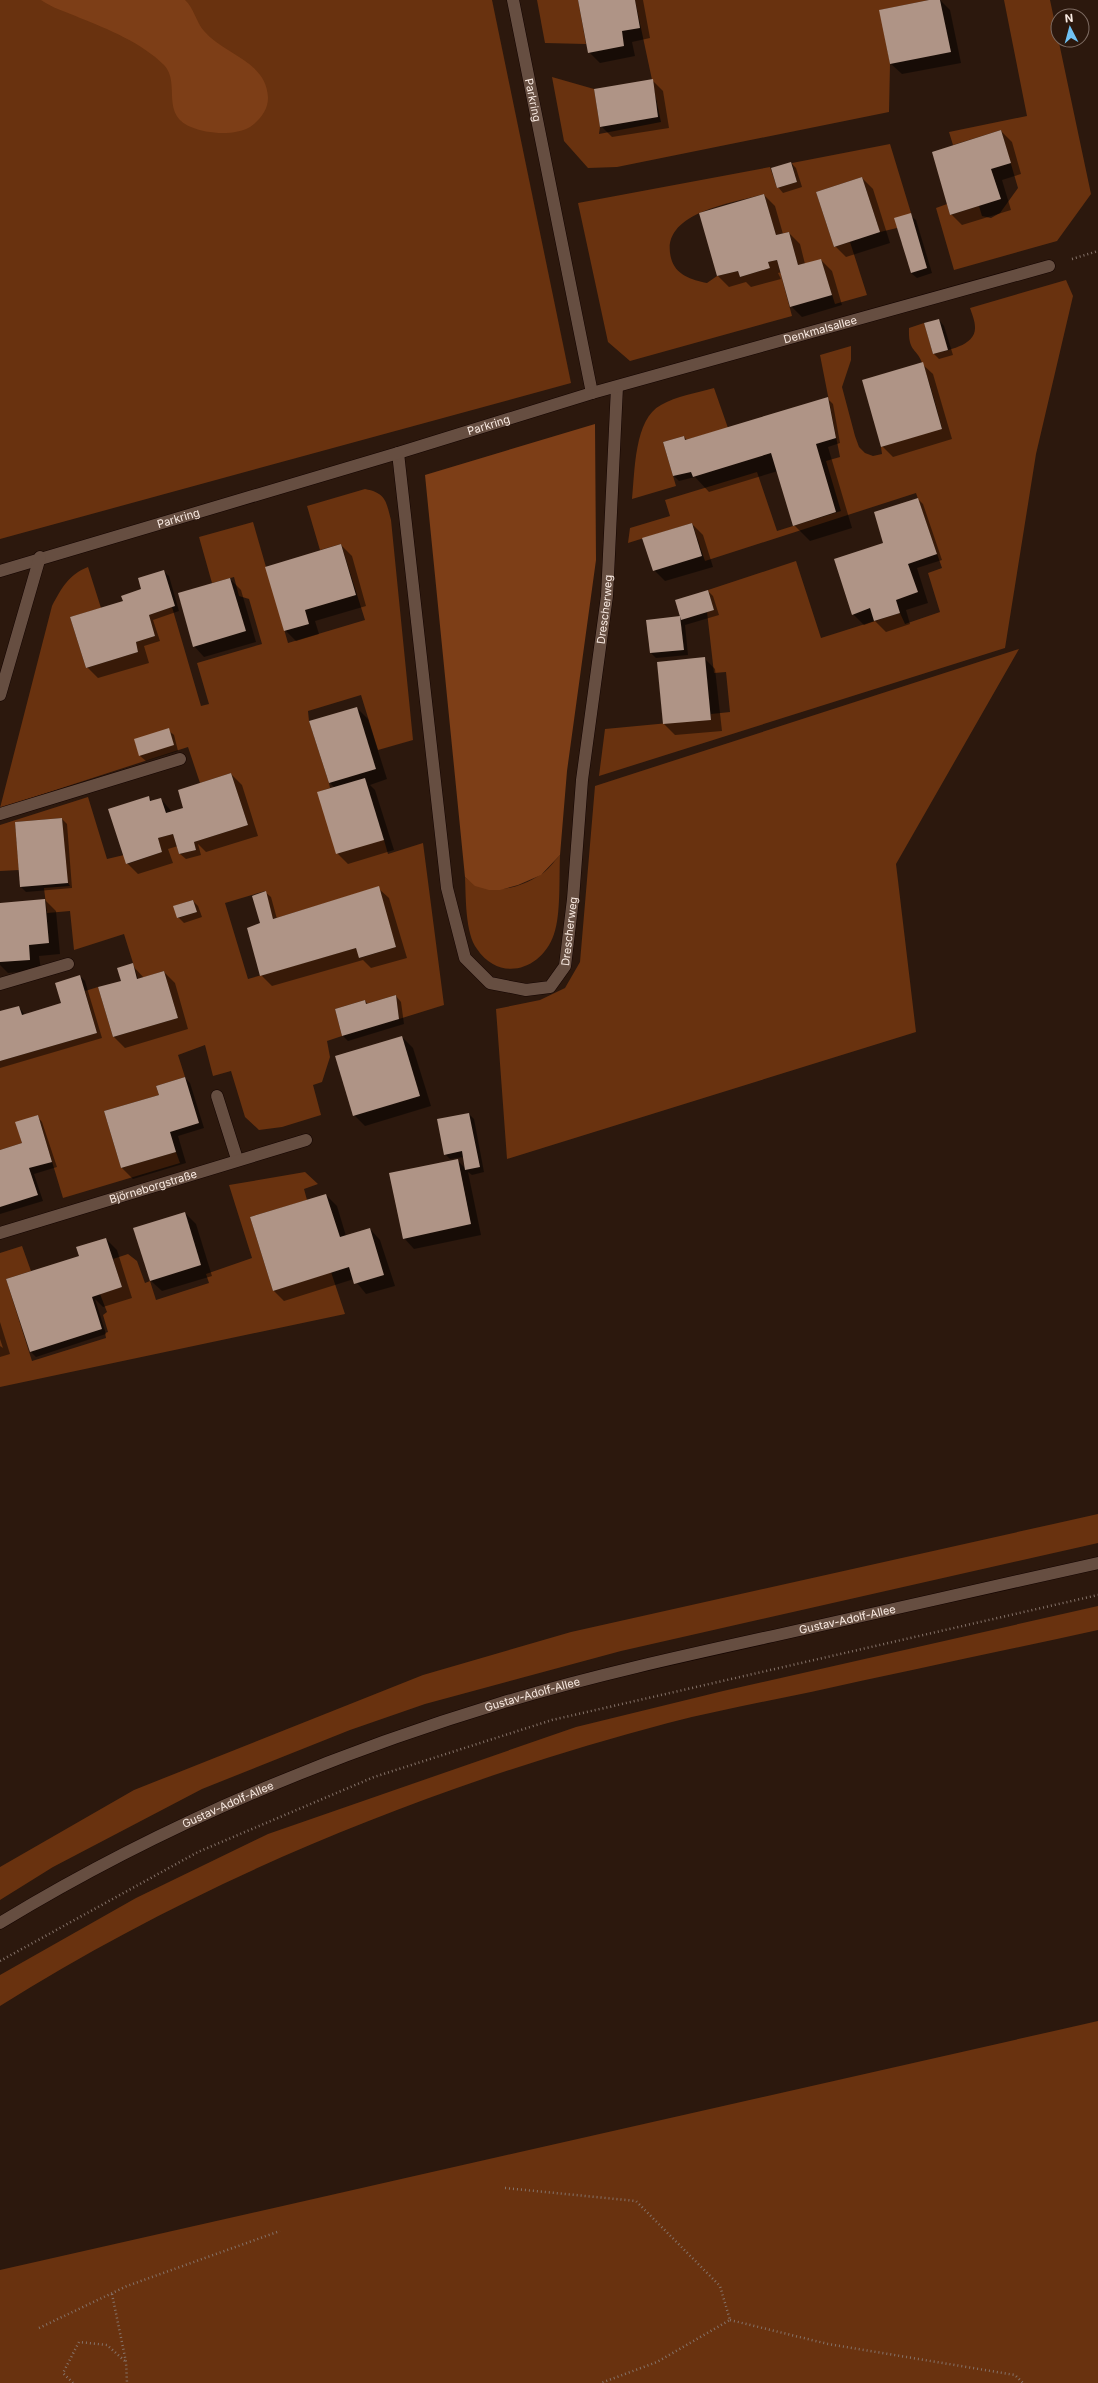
<svg xmlns="http://www.w3.org/2000/svg" width="1098" height="2383" font-family="Inter,sans-serif">
<style>
.green{fill:#69320f;fill-rule:evenodd}
.forest{fill:#7d3e17}
.shadow{fill:#0007}
.building{fill:#af9486}
.lines{fill:none;stroke-linecap:round;stroke-linejoin:round}
.lane-casing{stroke:#140400;stroke-width:13}
.street-casing{stroke:#140400;stroke-width:13}
.secondary-casing{stroke:#140400;stroke-width:13}
.path{stroke:#85736a;stroke-width:2.5;stroke-dasharray:1 3;stroke-linecap:butt}
.lane{stroke:#664e41;stroke-width:12}
.street{stroke:#664e41;stroke-width:12}
.secondary{stroke:#664e41;stroke-width:12}
.labels{text-anchor:middle;stroke-width:4;stroke-linejoin:round;paint-order:stroke}
.street-label{font-size:11px;fill:#faebe3;stroke:#2c180d}
</style>
<rect width="100%" height="100%" fill="#2c180d"/>
<g class="green">
<path d="M0 0H492L571 383 0 539Z"/>
<path d="M537 0H578L586 44 545 43Z"/>
<path d="M635 0H929L880 10 890 64 889 112 617 167 588 168 564 141 552 77 594 89 600 127 599 134 661 122Z"/>
<path d="M1004 0H1050L1091 194 1057 241 954 270 936 208 947 204 950 215 979 206 982 216 991 218 1000 213 1018 188 1001 130 953 145 949 132 1027 116Z"/>
<path d="M890 144 911 213 897 228 880 232 862 177 816 192 834 247 850 242 867 295 835 304 821 260 798 265 789 232 776 235 764 194C734 203 659 212 671 258 675 275 692 280 707 283L717 276 738 271 740 277 770 268 768 262 777 260 792 316 630 361 608 342 578 203 770 167 777 188 797 182 792 163Z"/>
<path d="M1066 280 1073 296 1036 454 1005 648 599 776 605 729 711 719V714L730 712 726 672 714 673 707 612 714 610 708 590 796 561 821 638 900 613 905 624 940 612 928 573 942 568 916 493 705 561 692 523 628 543 630 528 670 516 665 500 757 472 777 531 841 511 826 461 840 457 820 355 851 346V360L842 387 855 436 859 447 865 453 873 456 882 454 881 447 942 428C936 407 931 385 923 365 917 347 908 353 909 328L924 323 933 354C947 350 976 346 975 327 975 321 972 314 970 308Z"/>
<path d="M714 388 728 428 685 440 684 436 663 442 676 486 632 499C635 472 634 419 661 405 676 396 697 393 714 388Z"/>
<path d="M365 489C386 493 386 501 391 520L413 740 378 750 361 695 308 711 309 721 329 783 330 788 318 792 384 840 388 854 423 843 444 1005 399 1019 396 995 366 1004 365 1000 335 1009 342 1036 327 1041 330 1057 322 1082 313 1085 321 1115 282 1127 259 1130 245 1117 231 1071 213 1076 205 1045 178 1055 185 1077 156 1086 159 1095 104 1111 121 1168 176 1152 180 1163 63 1198 38 1115 16 1123 22 1143 0 1150V1061L97 1033 85 991 98 987 113 1037 178 1018 164 971 138 979 124 934 74 950 70 911 47 913 44 888 70 886 67 881 62 818 15 822 19 870 0 871V825L88 797 107 859 124 855 127 864 162 852 158 838 173 834 179 854 196 850 194 842 248 825 231 773 200 783 188 747 0 808 52 606C61 589 69 574 88 567L101 608 70 617 86 668 138 652 136 642 155 636 149 615 172 607 201 706 209 704 197 663 262 644 249 599 239 596 234 577 212 583 199 537 253 522 288 643 365 620 341 544 320 550 307 506ZM378 887 396 947 360 958 356 948 248 979 225 903 265 891 273 919ZM193 900 197 912 178 918 174 906Z"/>
<path d="M1019 649 896 864 916 1032 507 1159 496 1009 540 1000 565 988 580 962 595 786Z"/>
<path d="M560 855C559 877 561 915 554 934 542 970 500 983 477 949 465 933 466 897 465 877 487 897 516 890 540 875 548 871 554 861 560 855Z"/>
<path d="M305 1172 318 1184 304 1189 307 1200 250 1217 273 1291 331 1272 345 1314 0 1387V1253L22 1246 31 1271 6 1279 32 1361 106 1338 105 1333 108 1332 103 1315 107 1312 100 1294 122 1287 113 1259 128 1254 137 1261 145 1283 150 1281 156 1300 209 1283 206 1274 252 1258 229 1185Z"/>
<path d="M1098 1514V1543L621 1651 425 1704 350 1730 202 1789 53 1867 0 1900V1867L134 1790 423 1675 571 1632Z"/>
<path d="M1098 1606V1630C1002 1651 907 1671 811 1692 763 1702 715 1711 668 1723 434 1785 205 1877 0 2006V1975L136 1898 268 1834 576 1727 723 1691Z"/>
<path d="M1098 2021V2383H0V2270Z"/>
</g>
<g class="forest">
<path d="M41 0H185C194 8 196 22 204 31 224 55 267 61 268 98 268 110 260 120 250 127 235 136 207 134 191 127 160 114 181 83 164 65 142 43 108 29 80 18 67 12 52 8 41 0Z"/>
<path d="M595 424 596 560 567 771 560 855 541 875 518 885 500 890H489L475 886 465 877 425 475Z"/>
</g>
<g class="shadow">
<path d="M579 0H643L650 38 632 42 635 56 600 63 589 52Z"/>
<path d="M935 0H940L950 10 961 63 902 74 891 64Z"/>
<path d="M652 80 663 91 669 128 612 137 601 126Z"/>
<path d="M1001 131 1012 142 1021 174 1002 180 1011 210 962 225 951 214Z"/>
<path d="M791 163 796 168 802 187 783 193 778 187Z"/>
<path d="M862 178 873 189 890 243 846 257 835 246Z"/>
<path d="M764 195 775 206 783 234 789 233 800 244 805 264 821 260 832 271 842 305 802 317 791 306 782 272 778 273 781 279 751 287 746 282 729 287 718 276 700 214Z"/>
<path d="M910 215 916 220 932 273 917 278 911 273Z"/>
<path d="M939 320 944 326 953 355 939 359 934 354Z"/>
<path d="M922 364 933 374 952 439 893 457 882 446Z"/>
<path d="M828 399 833 404 840 443 828 447 852 528 810 541 794 525 778 471 709 492 695 477 679 481 674 476 664 443 684 437 688 441Z"/>
<path d="M918 499 923 504 942 560 917 568 928 603 906 610 910 624 886 632 875 621 864 625 853 614Z"/>
<path d="M692 524 703 535 713 567 665 581 654 570Z"/>
<path d="M341 545 352 556 366 606 315 621 319 634 296 641 285 630Z"/>
<path d="M163 571 169 576 179 611 153 620 160 641 144 646 149 663 98 678 87 667 124 602 142 590Z"/>
<path d="M230 579 241 590 256 642 204 657 194 646Z"/>
<path d="M708 591 713 596 719 615 685 625 688 655 656 658 651 653 647 621 681 617Z"/>
<path d="M704 658 715 669 722 731 675 735 664 724 658 663Z"/>
<path d="M357 708 368 719 387 779 370 785 375 790 394 850 348 864 337 853 335 788 330 783 311 722Z"/>
<path d="M168 730 174 735 178 751 146 761 140 756 135 740Z"/>
<path d="M231 774 242 785 258 836 206 852 198 844 201 855 186 859 180 854 178 846 168 849 173 863 138 874 127 863 148 797 153 802 161 799 172 812 185 808Z"/>
<path d="M62 819 67 824 72 888 26 892 21 887Z"/>
<path d="M378 888 389 898 407 958 371 968 363 960 272 986 261 975 265 892 271 897 277 919Z"/>
<path d="M45 900 56 911 60 954 39 956 41 970 8 973 0 965V904Z"/>
<path d="M193 901 198 906 202 917 184 923 178 917Z"/>
<path d="M132 965 144 978 164 972 175 983 188 1029 125 1048 114 1037 100 988 122 982Z"/>
<path d="M80 976 85 981 102 1038 0 1068V1012L19 1007 25 1015 62 1004Z"/>
<path d="M396 996 401 1002 404 1024 348 1041 343 1036 336 1010 365 1001 368 1004Z"/>
<path d="M402 1037 413 1048 431 1106 365 1126 354 1115Z"/>
<path d="M185 1078 190 1083 204 1128 178 1136 186 1163 133 1179 122 1168 105 1112 160 1095Z"/>
<path d="M469 1114 474 1119 484 1172 472 1175 468 1172 481 1235 414 1249 404 1238 457 1160 466 1169 464 1157 450 1159 445 1154Z"/>
<path d="M37 1116 42 1122 57 1167 34 1174 43 1201 0 1214V1151L23 1144Z"/>
<path d="M326 1195 337 1206 346 1236 370 1229 380 1240 395 1286 366 1294 354 1279 284 1301 273 1290Z"/>
<path d="M185 1213 196 1224 212 1276 162 1291 151 1281Z"/>
<path d="M106 1239 117 1250 132 1298 103 1307 95 1299 106 1334 36 1357 31 1352Z"/>
<path d="M0 1322 10 1354 0 1357V1346L3 1348 0 1339Z"/>
</g>
<g class="building">
<path d="M578 0H635L640 28 622 31 624 46 588 53Z"/>
<path d="M929 0H940L951 52 890 64 879 10Z"/>
<path d="M653 79 658 117 600 127 594 89Z"/>
<path d="M1001 130 1011 163 991 169 1001 199 950 215 932 152Z"/>
<path d="M791 162 797 182 777 188 771 168Z"/>
<path d="M862 177 880 232 834 247 816 192Z"/>
<path d="M764 194 776 235 789 232 798 265 821 259 832 295 790 307 777 260 768 262 770 268 740 277 738 271 717 276 699 213Z"/>
<path d="M911 213 927 268 911 273 894 218Z"/>
<path d="M939 319 948 350 933 354 924 323Z"/>
<path d="M923 362 942 429 881 447 862 380Z"/>
<path d="M828 397 836 438 816 444 836 512 793 526 771 453 693 477 691 472 673 476 663 442 684 436 685 440Z"/>
<path d="M918 498 937 554 908 564 918 592 896 600 900 613 874 621 870 608 852 615 834 559 883 543 874 512Z"/>
<path d="M692 523 702 556 653 571 642 538Z"/>
<path d="M341 544 356 595 305 610 309 624 284 631 265 567Z"/>
<path d="M164 570 175 606 149 615 155 636 136 642 138 652 86 668 70 617 123 601 121 596 141 589 138 578Z"/>
<path d="M230 578 246 631 193 647 178 593Z"/>
<path d="M708 590 714 610 681 620 675 600Z"/>
<path d="M680 616 684 650 650 653 646 620Z"/>
<path d="M705 657 711 720 663 724 657 662Z"/>
<path d="M357 707 376 769 329 783 309 721Z"/>
<path d="M169 728 174 745 139 756 134 739Z"/>
<path d="M231 773 248 825 194 842 196 850 179 854 173 834 158 838 162 852 126 864 108 809 149 796 150 801 161 798 166 813 183 808 178 790Z"/>
<path d="M365 778 384 840 336 854 317 792Z"/>
<path d="M62 818 68 883 20 887 15 822Z"/>
<path d="M379 886 396 947 359 958 356 948 260 976 247 928 260 923 252 896 266 891 273 919Z"/>
<path d="M45 899 49 943 29 945 30 960 0 962V903Z"/>
<path d="M193 900 197 912 177 918 173 906Z"/>
<path d="M133 963 137 979 164 971 178 1018 113 1037 98 987 121 981 117 968Z"/>
<path d="M80 975 97 1033 0 1061V1011L19 1006 22 1015 61 1003 55 983Z"/>
<path d="M396 995 399 1019 342 1036 335 1009 365 1000 366 1004Z"/>
<path d="M402 1036 420 1096 353 1116 335 1056Z"/>
<path d="M185 1077 199 1123 170 1132 176 1152 121 1168 104 1111 159 1095 156 1086Z"/>
<path d="M469 1113 480 1167 465 1170 462 1151 444 1155 437 1119Z"/>
<path d="M38 1115 52 1162 29 1168 38 1195 0 1207V1150L22 1143 15 1122Z"/>
<path d="M458 1159 471 1224 403 1239 389 1173Z"/>
<path d="M326 1194 340 1237 370 1228 384 1275 354 1284 349 1267 273 1291 250 1217Z"/>
<path d="M185 1212 201 1265 150 1281 133 1228Z"/>
<path d="M106 1238 122 1287 92 1297 102 1329 30 1352 6 1279 79 1256 76 1247Z"/>
</g>
<g class="lines">
<defs>
<g id="lane">
<path d="M0 814 180 759"/>
<path d="M0 984 68 964"/>
<path d="M217 1096 237 1159"/>
</g>
<g id="street">
<path id="s1" d="M513 0 592 393"/>
<path id="s2" d="M398 453 447 888 465 958 490 983 526 990 550 987 565 966 573 899 582 780 607 596 617 387"/>
<path id="s3" d="M0 571 398 453 592 393 1049 266"/>
<path d="M0 695 40 557"/>
<path id="s4" d="M0 1233 306 1140"/>
</g>
<g id="secondary">
<path id="s5" d="M0 1923C156 1828 326 1756 501 1703 591 1676 682 1656 773 1636 881 1612 990 1587 1098 1563"/>
</g>
</defs>
<use href="#lane" class="lane-casing"/>
<use href="#street" class="street-casing"/>
<use href="#secondary" class="secondary-casing"/>
<g class="path">
<path d="M1072 259 1098 251"/>
<path d="M0 1961 198 1852 374 1777 552 1720 1098 1595"/>
<path d="M505 2188 636 2201 720 2286 730 2320 657 2362 601 2383"/>
<path d="M112 2294 126 2362 127 2383"/>
<path d="M730 2320 828 2344 1015 2375 1023 2383"/>
<path d="M39 2328 127 2286 280 2231"/>
<path d="M73 2383 63 2373 79 2342 107 2345 126 2362"/>
</g>
<use href="#lane" class="lane"/>
<use href="#street" class="street"/>
<use href="#secondary" class="secondary"/>
</g>
<g class="labels">
<g class="street-label">
<text dy="4" stroke="none"><textPath href="#s1" startOffset="102">Parkring</textPath></text>
<text dy="4" stroke="none"><textPath href="#s3" startOffset="855">Denkmalsallee</textPath></text>
<text dy="4" stroke="none"><textPath href="#s3" startOffset="510">Parkring</textPath></text>
<text dy="4" stroke="none"><textPath href="#s3" startOffset="186">Parkring</textPath></text>
<text dy="4" stroke="none"><textPath href="#s2" startOffset="991">Drescherweg</textPath></text>
<text dy="4" stroke="none"><textPath href="#s2" startOffset="667">Drescherweg</textPath></text>
<text dy="4" stroke="none"><textPath href="#s4" startOffset="160">Björneborgstraße</textPath></text>
<text dy="4" stroke="none"><textPath href="#s5" startOffset="905">Gustav-Adolf-Allee</textPath></text>
<text dy="4" stroke="none"><textPath href="#s5" startOffset="581">Gustav-Adolf-Allee</textPath></text>
<text dy="4" stroke="none"><textPath href="#s5" startOffset="257">Gustav-Adolf-Allee</textPath></text>
</g>
</g>
<g transform="translate(1070 28) rotate(354)"><circle r="19" fill="#2c180d" stroke="#7e6c63"/>
<path d="M0-3L7 15L0 10L-7 15Z" fill="#70c2f4"/>
<text y="-6" font-size="11" font-weight="bold" text-anchor="middle" fill="#faebe3">N</text>
</g>
</svg>
